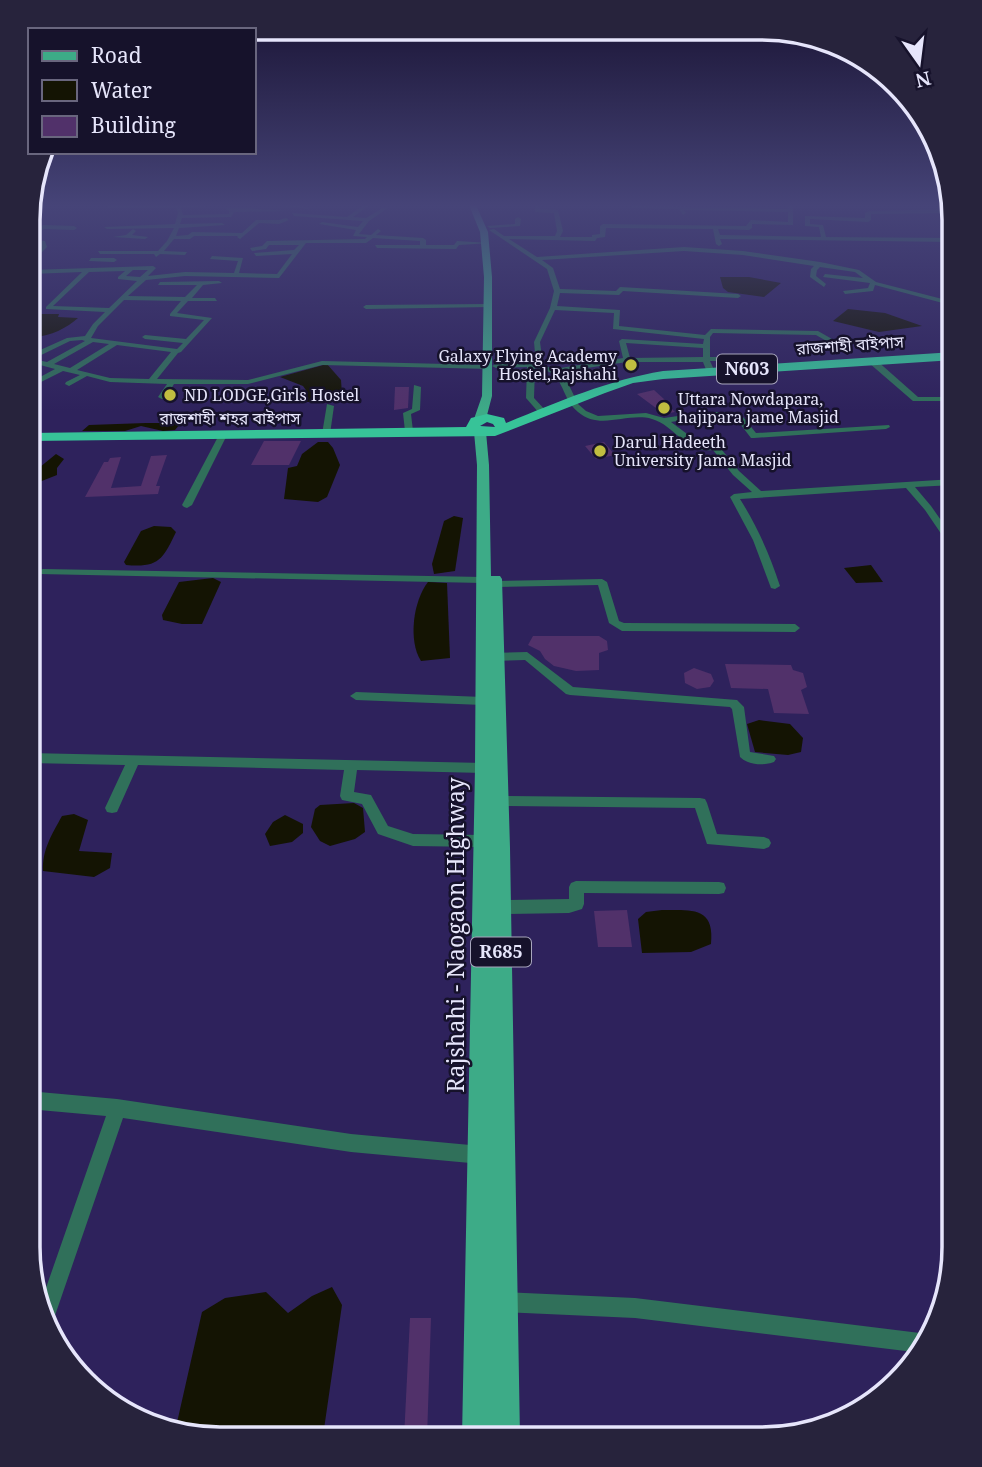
<svg xmlns="http://www.w3.org/2000/svg" width="982" height="1467" font-family="'Noto Serif','Noto Sans Bengali',serif">
<style>
.water{fill:#141403}
.building{fill:#51316a}
.lines{fill:none;stroke-linecap:round;stroke-linejoin:round}
.street{fill:#30705a;fill-rule:evenodd}
.primary{fill:#3dab87;fill-rule:evenodd}
.highway{fill:#37c398;fill-rule:evenodd}
.poi-dot{fill:#c1be40;stroke:#16122b;stroke-width:2.5}
.labels{text-anchor:middle;stroke-width:5;stroke-linejoin:round;paint-order:stroke}
.far-street-label{font-size:16px;fill:#e6e5fb;stroke:#16122b}
.far-poi-label{font-size:16px;fill:#e6e5fb;stroke:#16122b;text-anchor:start}
.shield{fill:#16122b;stroke:#a8a6bd;stroke-width:2}
.shield-label{font-size:18px;font-weight:bold;fill:#e6e5fb}
.near-street-label{font-size:23px;fill:#e6e5fb;stroke:#16122b}
.rim{fill:none;stroke:#e6e5fb;stroke-width:3.5}
</style>
<rect width="100%" height="100%" fill="#2e225c"/>
<g class="water">
<path d="M720 277H749L781 283 764 297 728 292 723 288Z"/>
<path d="M848 309 885 313 922 326 879 332 833 321Z"/>
<path d="M30 314H59L58 317 78 318C66 329 45 339 29 336Z"/>
<path d="M327 364 341 380 342 394 332 395 333 401 305 402 299 399 308 393 303 386 280 377Z"/>
<path d="M146 423H181L175 430 163 431 141 426 125 431H82L89 425Z"/>
<path d="M318 442H328L333 448 340 465 327 497 318 502 284 499 288 468 297 466 302 454Z"/>
<path d="M56 454 64 459 57 468V475L29 486V476Z"/>
<path d="M454 516 463 518 455 571 434 574 432 564 444 521Z"/>
<path d="M154 526 171 527 176 532C163 559 159 568 126 565L124 562 141 531Z"/>
<path d="M871 565 883 582 856 583 844 568Z"/>
<path d="M213 578 221 582 202 624H182L163 620 162 615 179 582Z"/>
<path d="M428 582 447 583 450 658 421 661C408 641 413 601 428 582Z"/>
<path d="M759 720 790 724 803 738 801 752 788 755 755 752 747 724Z"/>
<path d="M354 803 363 808 365 832 355 839 330 846 320 841 311 827 315 809 320 805Z"/>
<path d="M74 814 88 820 79 851 112 853 110 868 94 877 43 871C42 850 52 834 62 816Z"/>
<path d="M285 815 303 824V833L292 842 270 846 265 834 273 822Z"/>
<path d="M662 910C691 910 715 906 711 944L691 952 642 953 638 919 646 912Z"/>
<path d="M332 1287 342 1305 324 1429 316 1438 176 1427 202 1312 225 1298 266 1292 288 1313 312 1296Z"/>
</g>
<g class="building">
<path d="M395 387H409L408 408 394 410Z"/>
<path d="M654 390 665 400H662L675 412 664 414 637 394Z"/>
<path d="M264 441H301L289 465H251Z"/>
<path d="M604 442 615 455 596 459 585 446Z"/>
<path d="M167 455 156 486H160L158 494 85 497 104 462H108L110 458 121 457 111 488 141 486 151 456Z"/>
<path d="M533 636H599L607 641 608 650 599 653V670L576 671 554 666 545 659 540 651 528 645Z"/>
<path d="M725 664 791 665 793 670 803 673 807 687 801 690 809 714 774 713 768 689 731 688Z"/>
<path d="M694 668 711 674 714 681 710 687 697 689 685 683 684 673Z"/>
<path d="M627 910 632 947H598L594 911Z"/>
<path d="M410 1318H431L427 1438H404Z"/>
</g>
<g class="lines">
<g class="street">
<path d="M42 205H48L30 216V213Z"/>
<path d="M274 205H296L310 208 308 209Z"/>
<path d="M364 205H370L353 217 366 218 384 207 388 208 369 221 359 234 371 235 378 229 381 231 376 235 423 238 426 240V245H454L457 241 490 243 459 245 456 249 377 248 375 245H420V241L373 238 366 243H306L279 278 185 276 146 280 128 296 185 297 197 285H158L160 282 219 281 222 283 203 285 192 298H215L217 301H188L177 313 212 318 181 352 178 353 157 379 248 380 322 361 488 365 492 367 491 369 322 365 248 384H174L165 399H162L158 397 167 384 110 382 87 376 69 386 65 384 66 382 80 375 63 371 29 388V383L55 369 29 362V355L67 338 85 336 93 324 105 312 46 309V307L82 272 30 274V270L153 266 156 268 148 276 185 272 234 273 238 261 210 259 212 256 243 258 239 273 277 274 292 254 256 256 254 253 294 250 299 245H269L266 249 252 251 250 248 262 246 267 241 365 239 367 237 353 236 356 230 319 224 322 222 358 227 363 221 294 216 292 213 347 217ZM133 270H148L140 277 126 276ZM125 271 118 277V279L137 281 109 308 53 306 89 272ZM124 300 181 301 170 314V316L204 320 186 339 145 335 142 337 145 339 183 343 177 349 91 338 98 326ZM82 340 85 341 47 362 33 359 70 341ZM93 342 109 344 70 368 54 364ZM117 345 171 352 149 379 110 378 77 370Z"/>
<path d="M535 205H539L540 209 558 210 563 231 560 237H592V235L600 234V226L603 224 746 226 751 220 788 222V212L684 210 686 213 683 215 679 209 631 208 633 206 788 209V205H793V225L752 224V228L749 230 718 229 720 235 821 237 819 227 805 226V216L865 218V213L868 211 952 209V213L871 214V220L868 222 810 219V224L823 225 826 237 954 238V242L720 239 722 244 719 246 716 244 713 229 606 228 605 237 597 238 595 241 509 239 537 257 684 247 743 251 820 262 859 270 876 282 954 302V306L875 285 873 291 845 294 843 291 868 288 870 283 823 277 825 274 863 278 855 272 820 267 817 270 816 276 826 284 824 287 810 277 811 269 814 266 743 255 684 251 542 260 553 268 560 289 616 291 620 287 738 294 741 296 738 298 623 291 619 295 560 293 557 306 620 310 619 326 705 335 711 329 818 331 832 339 869 341V343L867 344 830 343 816 335 713 333 710 337V357H755L757 371H751L749 361H710L715 372 711 374 707 372 703 362H627L560 372 566 379 578 404 586 411 598 416 646 413 664 418 706 412H739L756 433 889 425 890 427 886 429 754 438H751L734 416H706L671 422 702 445H718L739 471 761 491 954 479V485L915 487 931 506 950 533H954V539L944 538 925 510 906 488 740 499C757 526 770 555 780 586L775 589 771 588 753 540 730 497 734 494 752 492 733 475 713 450C684 453 676 426 652 419 627 412 600 431 578 412 558 395 567 372 535 368L534 398 547 412 540 414 526 398 527 367 496 368 492 366 496 364H536L534 342 550 308 554 291 547 269 489 230 494 229 504 236H555L557 231 554 213 535 212ZM555 310 614 313 613 329 704 339 703 344 622 339 619 341 623 358 554 369 543 365 540 342ZM626 343 703 348V357L630 358Z"/>
<path d="M109 206H207L181 208 183 215 229 214V211L226 209 229 207 289 211 234 212 231 217 182 218 180 224 222 223 225 225 179 228 176 236 188 235 192 232 242 233 256 220H279L286 218 289 220 279 224 259 223 240 239 237 237 238 236H194L190 239H174L164 251 187 252 185 255 160 254 156 257 154 254H100L98 251H158L167 241 174 228 107 229 104 227 175 224 178 213 176 208H107Z"/>
<path d="M518 217 521 219 520 226 490 228 487 226 515 224V219Z"/>
<path d="M43 225 74 226 77 228 74 230 44 229 30 238V234Z"/>
<path d="M133 229 136 231 132 235 148 237 145 239 113 237 126 235Z"/>
<path d="M30 239 45 241 47 247 30 264V259L41 247V243H30Z"/>
<path d="M91 258H114L117 260 114 262 89 261Z"/>
<path d="M488 304 490 307 366 309 363 307 366 305Z"/>
<path d="M869 359H875L918 397H951L954 400V406L946 401H913L869 363Z"/>
<path d="M414 385 421 387 420 410 411 414 413 431 409 433 405 431 403 413 412 409Z"/>
<path d="M327 404 334 406 330 434 326 436 322 434Z"/>
<path d="M220 433 227 435 192 505 187 508 184 507 182 505Z"/>
<path d="M43 569 483 577 488 580 483 583 39 574V570Z"/>
<path d="M602 579 607 582 619 621 624 623 795 624 800 628 795 632 622 631 609 623 598 585 495 587 490 584 495 581Z"/>
<path d="M527 652 573 687 737 700 744 707 750 752 774 756 776 759 774 762C764 766 748 765 740 757L732 709 730 707 570 695 566 694 525 660 490 661 484 657 490 653Z"/>
<path d="M356 692 483 697 489 701 483 705 356 700 350 696Z"/>
<path d="M29 753 484 763 488 764 490 768 488 772 484 773 357 770 354 792 371 795 388 826 413 834 483 835 488 837 490 841 488 845 483 847 413 846 378 834 362 804 342 800 340 796 344 770 138 765 117 812 112 813 107 812 105 808 125 765 29 763Z"/>
<path d="M499 796 700 798 705 799 707 803 717 834 764 837 769 839 771 843 769 847 764 849 707 844 695 808 499 806 494 805 492 801 494 797Z"/>
<path d="M576 881 719 882 724 883 726 888 724 893 719 894 584 893V904L582 909 569 913 501 914 496 912 494 907 496 902 501 900 569 899V887L571 883Z"/>
<path d="M28 1091 117 1099 351 1134 481 1146 487 1149 490 1155 487 1161 481 1164 351 1152 123 1118 50 1330 43 1321 40 1305 106 1116 28 1109Z"/>
<path d="M504 1292 635 1298 928 1334 922 1353 635 1318 504 1312 497 1309 494 1302 497 1295Z"/>
</g>
<g class="primary">
<path d="M469 205H476L488 232 492 277V396L486 419 480 422 474 419 482 396 484 277 480 232Z"/>
<path d="M480 429 486 432 489 465 491 576H500L502 579 510 848 520 1438H462L475 768 477 465 474 432Z"/>
</g>
<path class="highway" d="M954 352V360L663 379 633 383 605 393 495 436 29 441V433L466 427 471 418 487 414 504 418 506 423C558 402 608 380 663 371ZM487 422 493 424 495 427 480 426Z"/>
</g>
<linearGradient id="sky" x2="0" y2="1"><stop stop-color="#191333"/><stop offset="0.5" stop-color="#464478"/><stop offset="1" stop-color="#464478" stop-opacity="0"/></linearGradient>
<rect width="982" height="411" fill="url(#sky)"/>
<g class="poi-dot">
<circle cx="631" cy="365" r="7"/>
<circle cx="170" cy="395" r="7"/>
<circle cx="664" cy="408" r="7"/>
<circle cx="600" cy="451" r="7"/>
</g>
<g class="labels">
<g class="far-street-label">
<text transform="translate(850 345) rotate(-4)" y="6">রাজশাহী বাইপাস</text>
<text x="230" y="424">রাজশাহী শহর বাইপাস</text>
</g>
<g class="far-poi-label">
<text x="617" y="362" text-anchor="end">Galaxy Flying Academy<tspan x="617" dy="18">Hostel,Rajshahi</tspan></text>
<text x="184" y="401">ND LODGE,Girls Hostel</text>
<text x="678" y="405">Uttara Nowdapara,<tspan x="678" dy="18">hajipara jame Masjid</tspan></text>
<text x="614" y="448">Darul Hadeeth<tspan x="614" dy="18">University Jama Masjid</tspan></text>
</g>
<g class="shield">
<rect x="717" y="354.5" width="60" height="29" rx="5"/>
<rect x="471" y="937.5" width="60" height="29" rx="5"/>
</g>
<g class="shield-label">
<text x="747" y="375">N603</text>
<text x="501" y="958">R685</text>
</g>
<g class="near-street-label">
<text transform="translate(456 935) rotate(-90)" y="8">Rajshahi - Naogaon Highway</text>
</g>
</g>
<path d="M0 0H982V1467H0ZM220 40H762A180 180 0 0 1 942 220V1247A180 180 0 0 1 762 1427H220A180 180 0 0 1 40 1247V220A180 180 0 0 1 220 40Z" fill="#27233c" fill-rule="evenodd"/>
<path class="rim" d="M220 40H762A180 180 0 0 1 942 220V1247A180 180 0 0 1 762 1427H220A180 180 0 0 1 40 1247V220A180 180 0 0 1 220 40Z"/>
<rect x="28" y="28" width="228" height="126" fill="#16122b" stroke="#69667e" stroke-width="2"/>
<rect x="42" y="51" width="35" height="10" fill="#3dab87" stroke="#69667e" stroke-width="2"/>
<text x="91" y="63" font-size="21" fill="#e6e5fb">Road</text>
<rect x="42" y="80" width="35" height="21" fill="#141403" stroke="#69667e" stroke-width="2"/>
<text x="91" y="98" font-size="21" fill="#e6e5fb">Water</text>
<rect x="42" y="116" width="35" height="21" fill="#51316a" stroke="#69667e" stroke-width="2"/>
<text x="91" y="133" font-size="21" fill="#e6e5fb">Building</text>
<g transform="translate(919 63) rotate(166)" stroke="#16122b" stroke-width="5" paint-order="stroke">
<path d="M0-5L12 26L0 18L-12 26Z" fill="#e6e5fb"/>
<text y="-10" font-size="19" font-weight="bold" text-anchor="middle" fill="#e6e5fb">N</text>
</g>
</svg>
